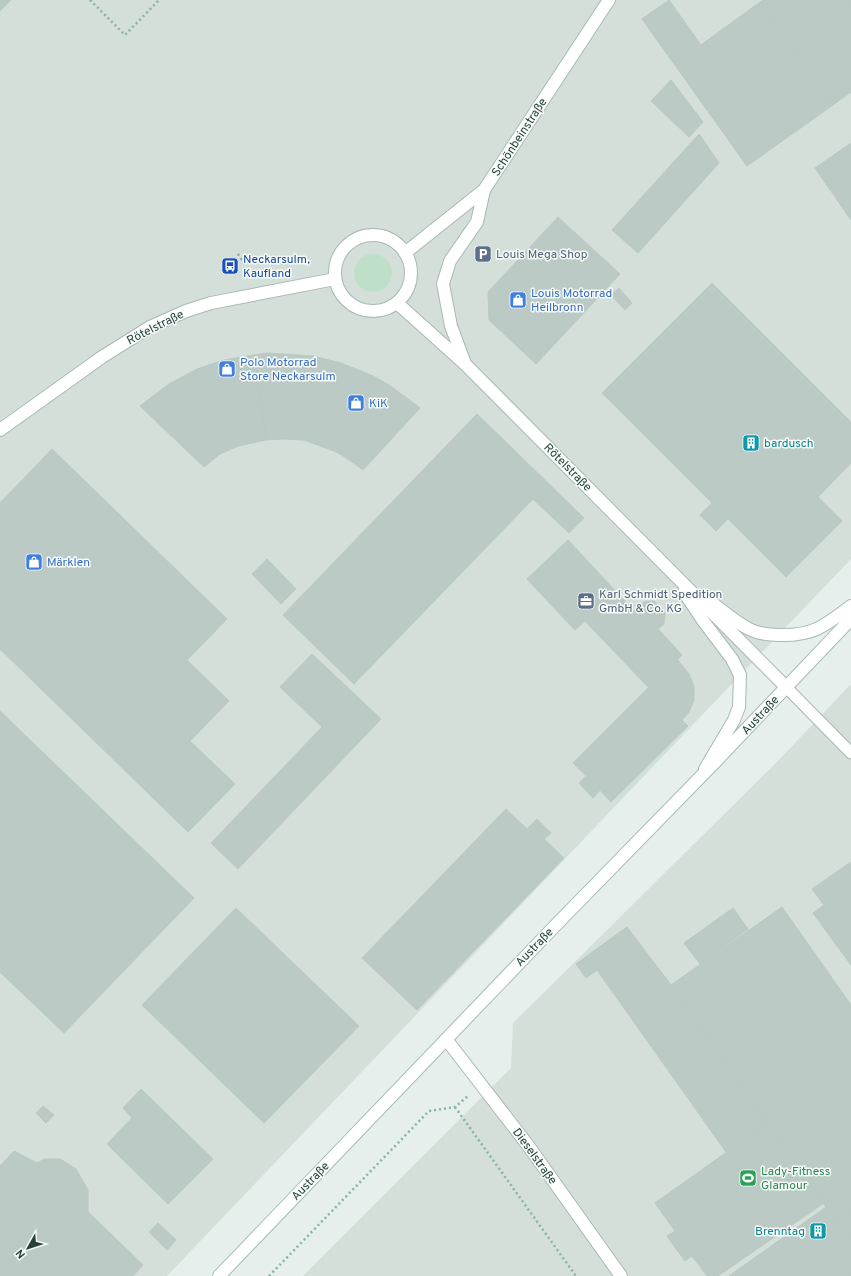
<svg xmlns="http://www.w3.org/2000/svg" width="851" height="1276" font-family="Overpass,sans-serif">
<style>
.built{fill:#d4dfda}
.green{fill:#bfe0c8}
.building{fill:#bbcac4;stroke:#b8c9c2}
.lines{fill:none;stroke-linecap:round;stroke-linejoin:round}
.lane-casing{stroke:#a8b8b2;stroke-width:13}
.street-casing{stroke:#a8b8b2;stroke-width:14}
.secondary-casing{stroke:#a4bbb3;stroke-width:14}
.path{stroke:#86b3a5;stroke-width:2.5;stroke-dasharray:2 3;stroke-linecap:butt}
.lane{stroke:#fff;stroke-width:11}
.street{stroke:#fff;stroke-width:12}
.secondary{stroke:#fff;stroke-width:12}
.labels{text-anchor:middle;stroke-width:3;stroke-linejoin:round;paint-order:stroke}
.street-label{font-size:12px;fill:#24423a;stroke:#f7fbf9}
.service-label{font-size:12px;fill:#4e5e75;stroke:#f7fbf9;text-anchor:start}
.transit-label{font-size:12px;fill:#164399;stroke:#f7fbf9;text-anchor:start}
.shop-label{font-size:12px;fill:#366cbe;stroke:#f7fbf9;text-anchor:start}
.culture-label{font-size:12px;fill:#0d838f;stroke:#f7fbf9;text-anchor:start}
.leisure-label{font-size:12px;fill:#27864d;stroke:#f7fbf9;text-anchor:start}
</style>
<rect width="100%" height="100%" fill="#e6efeb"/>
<g class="built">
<path d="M0 0H851V559L167 1276H0Z"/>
<path d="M851 684V1276H303L511 1068 513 1023 776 763Z"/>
</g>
<circle class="green" cx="373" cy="273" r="19"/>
<g class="building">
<path d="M0 0H11L0 11Z"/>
<path d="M669 0 701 45 760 2 833 105 747 166 642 19Z"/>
<path d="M763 0H851V92L833 105 760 2Z"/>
<path d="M671 80 703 122 689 137 651 101Z"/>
<path d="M699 134 719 163 638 253 612 230Z"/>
<path d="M851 143V220L815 168Z"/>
<path d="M558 217 620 274 536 364 489 320 488 292Z"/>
<path d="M712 283 851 422V463L818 497 842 521 786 577 728 519 716 531 700 515 712 503 602 393Z"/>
<path d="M619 288 632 303 625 310 611 295Z"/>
<path d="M267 353 313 356 341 363 373 376 389 385 420 408 363 470 345 457 334 451 304 440 283 439 266 440 254 355Z"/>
<path d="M254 355 266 440 238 446 220 454 204 467 140 406 169 384 197 369 224 360Z"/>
<path d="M477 414 584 518 569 533 533 499 354 684 283 615Z"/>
<path d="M52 449 227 619 187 660 229 701 190 741 235 784 188 832 0 649V503Z"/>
<path d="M568 540 634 611 644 602 654 601 665 613 664 624 658 629 682 655 649 688 585 621 575 630 527 579Z"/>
<path d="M267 559 296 589 281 604 252 574Z"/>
<path d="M312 654 381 719 238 869 211 843 322 727 280 687Z"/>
<path d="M677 659 689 674 694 687V700L689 712 682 720 688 726 611 802 600 790 593 798 579 783 586 776 573 763Z"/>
<path d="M0 711 194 898 64 1033 0 972Z"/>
<path d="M506 809 527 829 537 819 551 833 544 839 564 858 417 1010 362 958Z"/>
<path d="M851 862V965L813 913 824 905 812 889Z"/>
<path d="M782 907 851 1005V1210L835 1220 671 985Z"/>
<path d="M236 908 359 1026 264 1123 142 1005Z"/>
<path d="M733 908 748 929 700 964 684 943Z"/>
<path d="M627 927 671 985 768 1123 726 1152 597 970 586 978 576 964Z"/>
<path d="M141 1089 213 1159 168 1204 107 1144 132 1118 123 1108Z"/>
<path d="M43 1106 54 1115 46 1123 36 1113Z"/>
<path d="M768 1123 824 1203 718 1276H707L692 1256 685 1261 667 1236 675 1231 655 1203Z"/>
<path d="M14 1151 37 1163 45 1159H60L76 1169 88 1190V1212L143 1265 133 1276H0V1166Z"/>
<path d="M826 1207 851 1242V1276H729Z"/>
<path d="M851 1210V1242L835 1220Z"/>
<path d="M158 1223 176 1240 167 1250 149 1232Z"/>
</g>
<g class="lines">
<defs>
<path id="lane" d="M786 687 851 753"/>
<g id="street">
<circle cx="373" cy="273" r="38"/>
<path d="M405 253 484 190 609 0"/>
<path d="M397 303 465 364 786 687"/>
<path d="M464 361 451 326 443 284 450 261 477 222 484 190"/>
<path d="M0 430 102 357 150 327 186 311 211 303 335 279"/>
<path d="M684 592 704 622 732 659 740 675 739 707 734 720 705 769"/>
<path d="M708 600C721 609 735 622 749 629 759 634 768 635 779 635 813 636 825 626 851 606"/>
<path d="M446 1039 530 1148 621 1276"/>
</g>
<path id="secondary" d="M219 1276 551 930 716 761 851 619"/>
</defs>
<use href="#lane" class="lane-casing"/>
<use href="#street" class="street-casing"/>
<use href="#secondary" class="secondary-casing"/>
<g class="path">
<path d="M90 0 125 35 159 0"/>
<path d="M238 254 245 265"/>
<path d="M455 1107 576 1276"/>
<path d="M269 1276 429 1111 455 1107 468 1096"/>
</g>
<use href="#lane" class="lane"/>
<use href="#street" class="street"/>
<use href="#secondary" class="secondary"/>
</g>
<defs>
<symbol id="parking-square" viewBox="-11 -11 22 22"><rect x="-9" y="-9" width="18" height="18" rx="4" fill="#5c6f8a" stroke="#f7fbf9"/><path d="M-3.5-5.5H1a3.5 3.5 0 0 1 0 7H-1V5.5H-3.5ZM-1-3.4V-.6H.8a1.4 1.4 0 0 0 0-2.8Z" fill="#fff"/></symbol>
<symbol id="bus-square" viewBox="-11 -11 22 22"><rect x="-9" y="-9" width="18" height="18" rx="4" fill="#1a4fb4" stroke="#f7fbf9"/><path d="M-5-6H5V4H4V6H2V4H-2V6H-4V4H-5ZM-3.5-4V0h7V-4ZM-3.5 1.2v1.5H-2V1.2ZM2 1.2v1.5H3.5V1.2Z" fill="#fff"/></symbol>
<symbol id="shop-square" viewBox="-11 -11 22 22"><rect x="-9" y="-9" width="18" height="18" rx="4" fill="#3f7fe0" stroke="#f7fbf9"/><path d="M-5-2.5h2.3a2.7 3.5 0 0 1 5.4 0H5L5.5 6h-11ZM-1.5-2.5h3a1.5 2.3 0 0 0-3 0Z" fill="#fff"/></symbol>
<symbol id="building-square" viewBox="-11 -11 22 22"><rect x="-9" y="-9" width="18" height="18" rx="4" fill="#0f9aa8" stroke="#f7fbf9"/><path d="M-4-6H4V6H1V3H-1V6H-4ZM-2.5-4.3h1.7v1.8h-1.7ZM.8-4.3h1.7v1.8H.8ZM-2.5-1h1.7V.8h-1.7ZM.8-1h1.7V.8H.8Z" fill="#fff"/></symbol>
<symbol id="office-square" viewBox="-11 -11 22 22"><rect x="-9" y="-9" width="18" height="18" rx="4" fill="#5c6f8a" stroke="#f7fbf9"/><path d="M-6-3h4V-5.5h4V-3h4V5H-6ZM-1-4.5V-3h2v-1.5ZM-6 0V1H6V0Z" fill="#fff"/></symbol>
<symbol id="stadium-square" viewBox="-11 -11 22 22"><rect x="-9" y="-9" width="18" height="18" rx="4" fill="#2e9e5b" stroke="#f7fbf9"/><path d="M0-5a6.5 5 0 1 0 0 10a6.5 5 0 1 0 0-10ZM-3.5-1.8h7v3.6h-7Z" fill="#fff"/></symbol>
</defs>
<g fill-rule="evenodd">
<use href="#parking-square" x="473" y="244" width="20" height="20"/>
<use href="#bus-square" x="220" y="256" width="20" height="20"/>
<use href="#shop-square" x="508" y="290" width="20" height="20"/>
<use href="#shop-square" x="217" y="359" width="20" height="20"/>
<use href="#shop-square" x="346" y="393" width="20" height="20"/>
<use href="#building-square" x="741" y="433" width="20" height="20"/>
<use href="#shop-square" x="24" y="552" width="20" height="20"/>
<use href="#office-square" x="576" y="591" width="20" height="20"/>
<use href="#stadium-square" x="738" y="1168" width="20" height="20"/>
<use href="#building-square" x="808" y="1221" width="20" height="20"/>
</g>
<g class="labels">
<g class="street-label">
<text transform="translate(519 137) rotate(-57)" y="4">Schönbeinstraße</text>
<text transform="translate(155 327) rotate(-27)" y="4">Rötelstraße</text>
<text transform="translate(568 467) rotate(45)" y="4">Rötelstraße</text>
<text transform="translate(760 715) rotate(-47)" y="4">Austraße</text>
<text transform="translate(534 947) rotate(-46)" y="4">Austraße</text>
<text transform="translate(535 1156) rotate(54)" y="4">Dieselstraße</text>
<text transform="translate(310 1181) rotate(-46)" y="4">Austraße</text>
</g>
<g class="service-label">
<text x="496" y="258">Louis Mega Shop</text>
<text x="599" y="598">Karl Schmidt Spedition<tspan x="599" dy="14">GmbH &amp; Co. KG</tspan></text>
</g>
<g class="transit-label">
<text x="243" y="263">Neckarsulm,<tspan x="243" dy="14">Kaufland</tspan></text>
</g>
<g class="shop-label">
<text x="531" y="297">Louis Motorrad<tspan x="531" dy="14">Heilbronn</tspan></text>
<text x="240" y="366">Polo Motorrad<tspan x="240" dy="14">Store Neckarsulm</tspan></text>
<text x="369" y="407">KiK</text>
<text x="47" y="566">Märklen</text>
</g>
<g class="culture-label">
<text x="764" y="447">bardusch</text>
<text x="805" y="1235" text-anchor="end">Brenntag</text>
</g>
<g class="leisure-label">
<text x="761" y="1175">Lady-Fitness<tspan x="761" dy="14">Glamour</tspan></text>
</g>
</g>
<g transform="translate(28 1248) rotate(231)" stroke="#f7fbf9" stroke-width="3" paint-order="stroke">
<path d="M0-3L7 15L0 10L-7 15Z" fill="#24423a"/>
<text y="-6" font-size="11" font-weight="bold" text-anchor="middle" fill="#24423a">N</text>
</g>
</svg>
